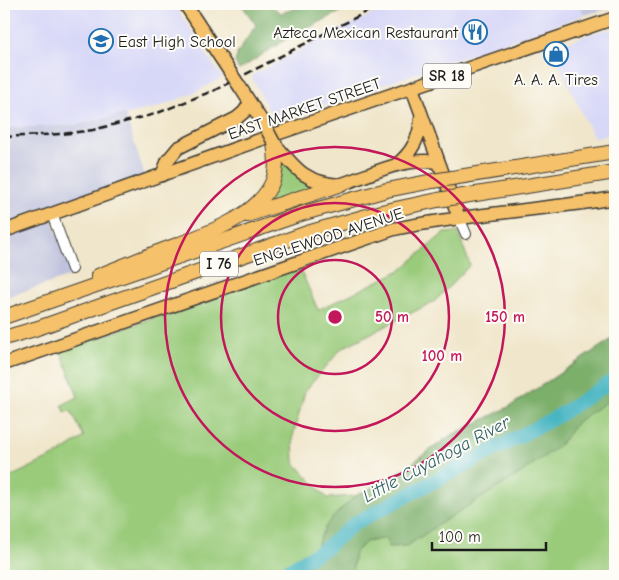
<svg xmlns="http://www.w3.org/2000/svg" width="619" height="580" font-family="'Comic Neue',sans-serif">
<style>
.built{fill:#d7d7f8}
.industrial{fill:#bfc2dd}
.green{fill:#9acb7a;stroke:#5b744b}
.forest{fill:#7baf6a;stroke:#4c6643}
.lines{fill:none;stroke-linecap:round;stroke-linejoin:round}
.river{stroke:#47b5c2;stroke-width:14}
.minor-casing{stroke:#3c3a36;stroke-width:12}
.major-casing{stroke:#3c3a36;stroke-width:15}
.highway-casing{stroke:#3c3a36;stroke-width:16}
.minor{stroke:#fff;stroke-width:10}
.major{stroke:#f5c16b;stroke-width:12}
.highway{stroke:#f5c16b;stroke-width:14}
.rail{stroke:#1c1c1c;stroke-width:2.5;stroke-dasharray:8 4;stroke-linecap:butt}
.major-bridge-casing{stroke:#3c3a36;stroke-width:15;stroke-linecap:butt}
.highway-bridge-casing{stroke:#3c3a36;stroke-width:16;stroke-linecap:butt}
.major-bridge{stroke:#f5c16b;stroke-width:12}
.highway-bridge{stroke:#f5c16b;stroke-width:14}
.ring{fill:none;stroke:#c2185b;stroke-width:2.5}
.labels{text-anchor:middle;stroke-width:4;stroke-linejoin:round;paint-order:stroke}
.shield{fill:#fdfcf7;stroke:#605f5e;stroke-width:1}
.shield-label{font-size:15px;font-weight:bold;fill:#1c1c1c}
.poi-label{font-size:16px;fill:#1c1c1c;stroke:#fdfcf7;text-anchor:end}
.street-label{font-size:16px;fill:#1c1c1c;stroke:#fdfcf7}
.water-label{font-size:18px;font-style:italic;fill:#2f6167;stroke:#fdfcf7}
.centre{fill:#c2185b;stroke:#fdfcf7;stroke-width:2.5}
.ring-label{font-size:15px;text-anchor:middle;font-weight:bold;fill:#c2185b;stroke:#fdfcf7;stroke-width:4;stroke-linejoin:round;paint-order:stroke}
</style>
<rect width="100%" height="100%" fill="#fdfcf7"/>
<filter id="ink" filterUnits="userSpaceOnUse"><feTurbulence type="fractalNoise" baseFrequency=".02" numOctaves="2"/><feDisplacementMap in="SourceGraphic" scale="10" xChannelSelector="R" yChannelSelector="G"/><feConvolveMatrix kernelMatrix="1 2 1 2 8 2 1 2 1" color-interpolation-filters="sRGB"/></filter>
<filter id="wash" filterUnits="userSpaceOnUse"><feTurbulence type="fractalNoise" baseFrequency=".0096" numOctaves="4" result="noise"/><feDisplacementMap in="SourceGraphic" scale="20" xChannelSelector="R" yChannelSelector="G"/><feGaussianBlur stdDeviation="1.12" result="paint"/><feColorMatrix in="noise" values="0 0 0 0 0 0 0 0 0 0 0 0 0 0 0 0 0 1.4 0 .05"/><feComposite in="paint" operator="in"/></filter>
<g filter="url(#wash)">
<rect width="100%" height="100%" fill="#f0e6cb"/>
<g class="built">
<path d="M4 4H174L222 78 190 95 155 108 76 125 4 128Z"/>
<path d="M394 4H580L584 15 275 122 252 78 253 75 326 36Z"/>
<path d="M615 28V133L594 138 551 48 599 31Z"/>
</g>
<g class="industrial">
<path d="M580 4H615V7L584 15Z"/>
<path d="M125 114 146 179 4 228V128L76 125Z"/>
<path d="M51 217 74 275 4 298V233Z"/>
</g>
<g class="green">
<path d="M280 155 322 184 263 206Z"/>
<path d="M458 232 470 265 435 301 342 348 305 391 293 436 294 462 327 498 355 496 391 478 450 436 509 407 615 337V576H4V480L60 453 84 437 71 411 65 412 62 405 78 397 61 351 299 266 318 310 401 270 444 233Z"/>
</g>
<g class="forest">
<path d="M241 4H269L281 13 303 6 304 4H356L286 39 239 70 235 62 238 52 256 25Z"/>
<path d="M615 337V396L577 422 564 440 552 451 515 477 447 519 407 546 388 547 387 538 366 542 355 552 352 573 349 576H305L304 574 324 529 331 519 355 496 391 478 450 436 509 407Z"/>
</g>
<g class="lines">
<path class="river" d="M277 576 326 548 355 523 558 416 615 379"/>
</g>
</g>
<g filter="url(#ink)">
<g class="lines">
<defs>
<g id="minor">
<path d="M52 214 72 269"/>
<path d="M459 218 466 234"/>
</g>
<g id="major">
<path d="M185 4 230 72"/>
<path d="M240 87 265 126"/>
<path d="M412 88 459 218"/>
<path d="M274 143C296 169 304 182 339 185 371 175 404 156 438 162"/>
<path d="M396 165C412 153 420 137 421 118"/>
<path d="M162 175 168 160 178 148 237 118 244 112 250 103"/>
<path d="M4 231 265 138 615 18"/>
<path d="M4 364 394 229C467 214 542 210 615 198"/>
</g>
<g id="highway">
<path d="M247 215 339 185"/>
<path d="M98 276C118 268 138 260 158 252 194 238 253 221 271 185 278 171 276 158 274 143"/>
<path d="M4 317 304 213 387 190 433 181"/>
<path d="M4 338 38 328 307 233 381 212 438 200"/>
</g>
</defs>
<use href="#minor" class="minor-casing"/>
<use href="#major" class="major-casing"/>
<use href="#highway" class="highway-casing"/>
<use href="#minor" class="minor"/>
<use href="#major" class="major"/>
<use href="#highway" class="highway"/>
<path class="rail" d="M4 137 61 134 93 130 155 114 215 90 382 4"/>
<defs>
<g id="major-bridge">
<path d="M230 72 240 87"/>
<path d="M265 126 274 143"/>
</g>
<g id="highway-bridge">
<path d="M433 181 615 152"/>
<path d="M438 200 615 172"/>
</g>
</defs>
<use href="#major-bridge" class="major-bridge-casing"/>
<use href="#highway-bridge" class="highway-bridge-casing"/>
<use href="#major-bridge" class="major-bridge"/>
<use href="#highway-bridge" class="highway-bridge"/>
</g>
</g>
<g class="ring">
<circle cx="335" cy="317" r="57"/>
<circle cx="335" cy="317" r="114"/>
<circle cx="335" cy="317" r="170"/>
</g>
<defs>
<symbol id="restaurant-ring" viewBox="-11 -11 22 22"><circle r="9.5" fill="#fdfcf7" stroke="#1f6fb2" stroke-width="1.5"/><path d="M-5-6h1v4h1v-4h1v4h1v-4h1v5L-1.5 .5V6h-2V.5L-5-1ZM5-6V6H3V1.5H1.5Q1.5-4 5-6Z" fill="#1f6fb2"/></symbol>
<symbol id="school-ring" viewBox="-11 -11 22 22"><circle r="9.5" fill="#fdfcf7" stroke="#1f6fb2" stroke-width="1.5"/><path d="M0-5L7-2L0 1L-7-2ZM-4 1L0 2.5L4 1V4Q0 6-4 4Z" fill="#1f6fb2"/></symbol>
<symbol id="shop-ring" viewBox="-11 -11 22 22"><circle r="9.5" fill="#fdfcf7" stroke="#1f6fb2" stroke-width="1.5"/><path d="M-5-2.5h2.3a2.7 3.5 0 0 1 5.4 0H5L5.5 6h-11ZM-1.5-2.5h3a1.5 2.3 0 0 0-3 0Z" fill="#1f6fb2"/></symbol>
</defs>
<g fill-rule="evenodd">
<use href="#restaurant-ring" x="461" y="18" width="28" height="28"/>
<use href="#school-ring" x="87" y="27" width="28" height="28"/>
<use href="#shop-ring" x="542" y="40" width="28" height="28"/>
</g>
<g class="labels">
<g class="shield">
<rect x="423" y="63.5" width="48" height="25" rx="4"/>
<rect x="200" y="251.5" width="38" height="25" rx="4"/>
</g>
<g class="shield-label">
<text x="447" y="81">SR 18</text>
<text x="219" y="269">I 76</text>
</g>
<g class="poi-label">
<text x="458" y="38">Azteca Mexican Restaurant</text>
<text x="118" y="47" text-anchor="start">East High School</text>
<text x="556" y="85" text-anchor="middle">A. A. A. Tires</text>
</g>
<g class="street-label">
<text transform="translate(304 108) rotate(-19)" y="6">EAST MARKET STREET</text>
<text transform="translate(328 236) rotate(-18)" y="6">ENGLEWOOD AVENUE</text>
</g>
<g class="water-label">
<text transform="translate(436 459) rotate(-28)" y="6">Little Cuyahoga River</text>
</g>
</g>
<circle cx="335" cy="317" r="8" class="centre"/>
<g class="ring-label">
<text x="392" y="322">50 m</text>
<text x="505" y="322">150 m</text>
<text x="442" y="361">100 m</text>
</g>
<rect width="619" height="580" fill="none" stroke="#fdfcf7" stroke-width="20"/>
<path d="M432 542v8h114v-8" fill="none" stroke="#1c1c1c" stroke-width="2.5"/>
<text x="439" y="542" font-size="15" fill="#1c1c1c" stroke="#fdfcf7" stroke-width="4" paint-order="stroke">100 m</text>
</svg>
